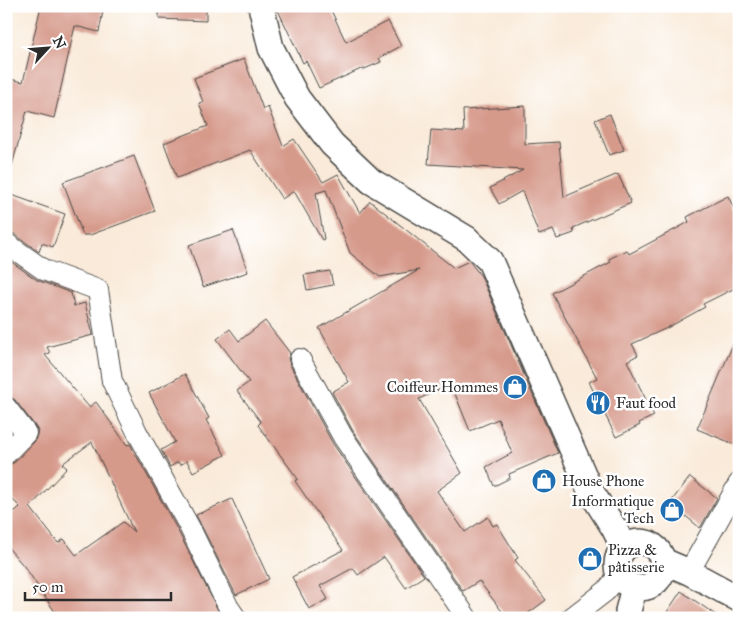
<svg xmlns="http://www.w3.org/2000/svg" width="745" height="624" font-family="'IM FELL Great Primer',serif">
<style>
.building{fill:#d69a8b;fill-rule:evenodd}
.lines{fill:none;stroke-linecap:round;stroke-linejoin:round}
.minor-casing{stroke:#4a4845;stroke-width:22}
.tertiary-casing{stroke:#4a4845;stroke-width:28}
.minor{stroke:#fff;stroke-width:20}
.tertiary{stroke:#fff;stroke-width:25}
.labels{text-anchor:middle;stroke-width:5;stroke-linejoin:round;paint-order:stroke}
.poi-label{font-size:15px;fill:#2b2b2b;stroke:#fff;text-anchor:start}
</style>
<rect width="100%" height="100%" fill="#fff"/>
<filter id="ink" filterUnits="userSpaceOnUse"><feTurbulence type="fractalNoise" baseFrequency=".02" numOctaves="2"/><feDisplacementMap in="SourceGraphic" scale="10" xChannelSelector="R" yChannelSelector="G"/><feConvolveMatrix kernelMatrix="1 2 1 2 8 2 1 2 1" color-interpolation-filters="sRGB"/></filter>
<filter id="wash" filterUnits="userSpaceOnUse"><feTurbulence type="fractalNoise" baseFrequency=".0096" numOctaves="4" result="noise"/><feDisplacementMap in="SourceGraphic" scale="20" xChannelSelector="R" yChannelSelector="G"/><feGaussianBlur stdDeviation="1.12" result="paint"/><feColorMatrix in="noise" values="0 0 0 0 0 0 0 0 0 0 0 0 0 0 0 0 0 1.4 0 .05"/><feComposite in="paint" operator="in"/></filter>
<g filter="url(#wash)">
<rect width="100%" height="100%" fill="#f9ead9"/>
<g id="blocks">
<g class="building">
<path d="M41 6H104L99 32 75 26 54 118 27 111 11 169 6 168V78L23 82Z"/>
<path d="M159 6H206V21L159 19Z"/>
<path d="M276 6H329L346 42 388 21 401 46 379 58 381 62 362 70 361 69 319 88 306 61 303 63Z"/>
<path d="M244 59 263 109 268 107 283 146 294 139 323 182 338 174 360 213 370 201 454 268 469 261 481 276 558 453 509 474 510 478 494 486 486 467 512 453 498 419 470 431 451 384 419 399 462 473 437 491 465 532 488 517 493 526 497 524 518 558 515 560 546 600 522 618H507L479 581 463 591 353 431 332 392 349 382 319 328 419 270 380 277 350 253 326 190 316 193 324 239 322 240 294 191 282 199 250 150 177 178 164 143 208 126 199 103 203 102 194 78Z"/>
<path d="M525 106V144L559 142 564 197 618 174 631 203 573 228 574 233 557 239 553 230 539 235 522 191 499 204 490 188 523 170 428 164 431 130 464 132 463 110Z"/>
<path d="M610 114 624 150 609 155 595 120Z"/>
<path d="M134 156 155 211 90 235H83L63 182Z"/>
<path d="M6 193 65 214 53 247 42 243 39 252 13 233 6 231Z"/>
<path d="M728 196 739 219V286L703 304 705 307 667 328 632 344 638 355 627 361 654 416 639 423 640 425 616 437 589 382 597 378 552 293 611 262 609 259 627 250 629 254 689 222 687 217Z"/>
<path d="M233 230 248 272 203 287 189 245Z"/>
<path d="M6 258 37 280 71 293 74 306 85 303 93 335 47 347 50 353 45 355 89 407 96 402 127 445 130 444 178 531 222 618H59L27 570 6 545V518L20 507 6 493V466L15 462 35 441 38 431 35 426 15 400 6 395ZM92 442 134 532 123 522 76 555 64 539 58 543 30 507 67 468 62 464Z"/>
<path d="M330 271 333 285 307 290 304 275Z"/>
<path d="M265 321 290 353 288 358 290 365 333 444 424 576 406 588 384 557 358 575 353 568 320 586 328 599 309 609 292 577 343 550 295 481 298 479 258 425 261 422 237 391 249 382 217 339 230 329 239 341Z"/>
<path d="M739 330V446L697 429Z"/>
<path d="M185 374 209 418 206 420 225 455 193 472 187 461 180 465 178 462 170 467 161 450 175 442 149 393Z"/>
<path d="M690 477 717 498 700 528 670 503Z"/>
<path d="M232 499 269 579 236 595 196 515Z"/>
<path d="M681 591 720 618H663Z"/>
</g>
</g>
</g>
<g filter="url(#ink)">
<use href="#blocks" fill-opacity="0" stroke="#4a4845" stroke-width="1"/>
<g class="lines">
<defs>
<g id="minor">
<path d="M6 243 44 270 98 290 112 381 137 432 189 526 228 606 236 618"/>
<path d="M300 359 343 437 467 618"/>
<path d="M6 407 26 433 6 454"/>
<path d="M689 572 739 483"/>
<path d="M571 618 606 591 619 575"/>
</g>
<g id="tertiary">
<path d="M261 6 271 48 297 98 332 144 371 181 467 239 490 261 590 490 614 528 624 548"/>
<circle cx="640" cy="565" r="23"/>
<path d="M663 561 689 572 739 599"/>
<path d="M629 618 628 611 634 588"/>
</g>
</defs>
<use href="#minor" class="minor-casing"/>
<use href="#tertiary" class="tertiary-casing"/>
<use href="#minor" class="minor"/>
<use href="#tertiary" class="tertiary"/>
</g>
</g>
<defs>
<symbol id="shop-disc" viewBox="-11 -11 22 22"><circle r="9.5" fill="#1f6fb2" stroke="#fff"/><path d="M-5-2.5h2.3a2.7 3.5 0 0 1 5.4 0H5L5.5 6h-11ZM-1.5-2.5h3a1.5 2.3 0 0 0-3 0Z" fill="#fff"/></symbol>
<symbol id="restaurant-disc" viewBox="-11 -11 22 22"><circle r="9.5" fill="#1f6fb2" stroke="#fff"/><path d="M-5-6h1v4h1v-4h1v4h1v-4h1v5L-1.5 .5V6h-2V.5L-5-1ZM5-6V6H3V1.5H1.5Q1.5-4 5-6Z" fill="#fff"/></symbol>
</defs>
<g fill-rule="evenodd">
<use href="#shop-disc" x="501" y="373" width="28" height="28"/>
<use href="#restaurant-disc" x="584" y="389" width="28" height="28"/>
<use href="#shop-disc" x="530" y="467" width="28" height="28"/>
<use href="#shop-disc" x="658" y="496" width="28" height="28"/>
<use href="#shop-disc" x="576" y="545" width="28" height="28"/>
</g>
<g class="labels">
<g class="poi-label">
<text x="498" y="392" text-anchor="end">Coiffeur Hommes</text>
<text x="616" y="408">Faut food</text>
<text x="562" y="486">House Phone</text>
<text x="654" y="506" text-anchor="end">Informatique<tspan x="654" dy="17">Tech</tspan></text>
<text x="608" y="555">Pizza &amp;<tspan x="608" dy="17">pâtisserie</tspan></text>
</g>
</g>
<rect width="745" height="624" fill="none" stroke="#fff" stroke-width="25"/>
<g transform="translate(48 48) rotate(64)" stroke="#ffffff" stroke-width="4" paint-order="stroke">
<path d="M0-4L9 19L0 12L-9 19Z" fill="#2b2b2b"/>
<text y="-8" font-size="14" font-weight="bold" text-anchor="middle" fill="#2b2b2b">N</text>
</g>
<path d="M25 592v8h146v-8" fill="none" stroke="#2b2b2b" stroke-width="2.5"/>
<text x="32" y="592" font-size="15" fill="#2b2b2b" stroke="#ffffff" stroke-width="4" paint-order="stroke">50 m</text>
</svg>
